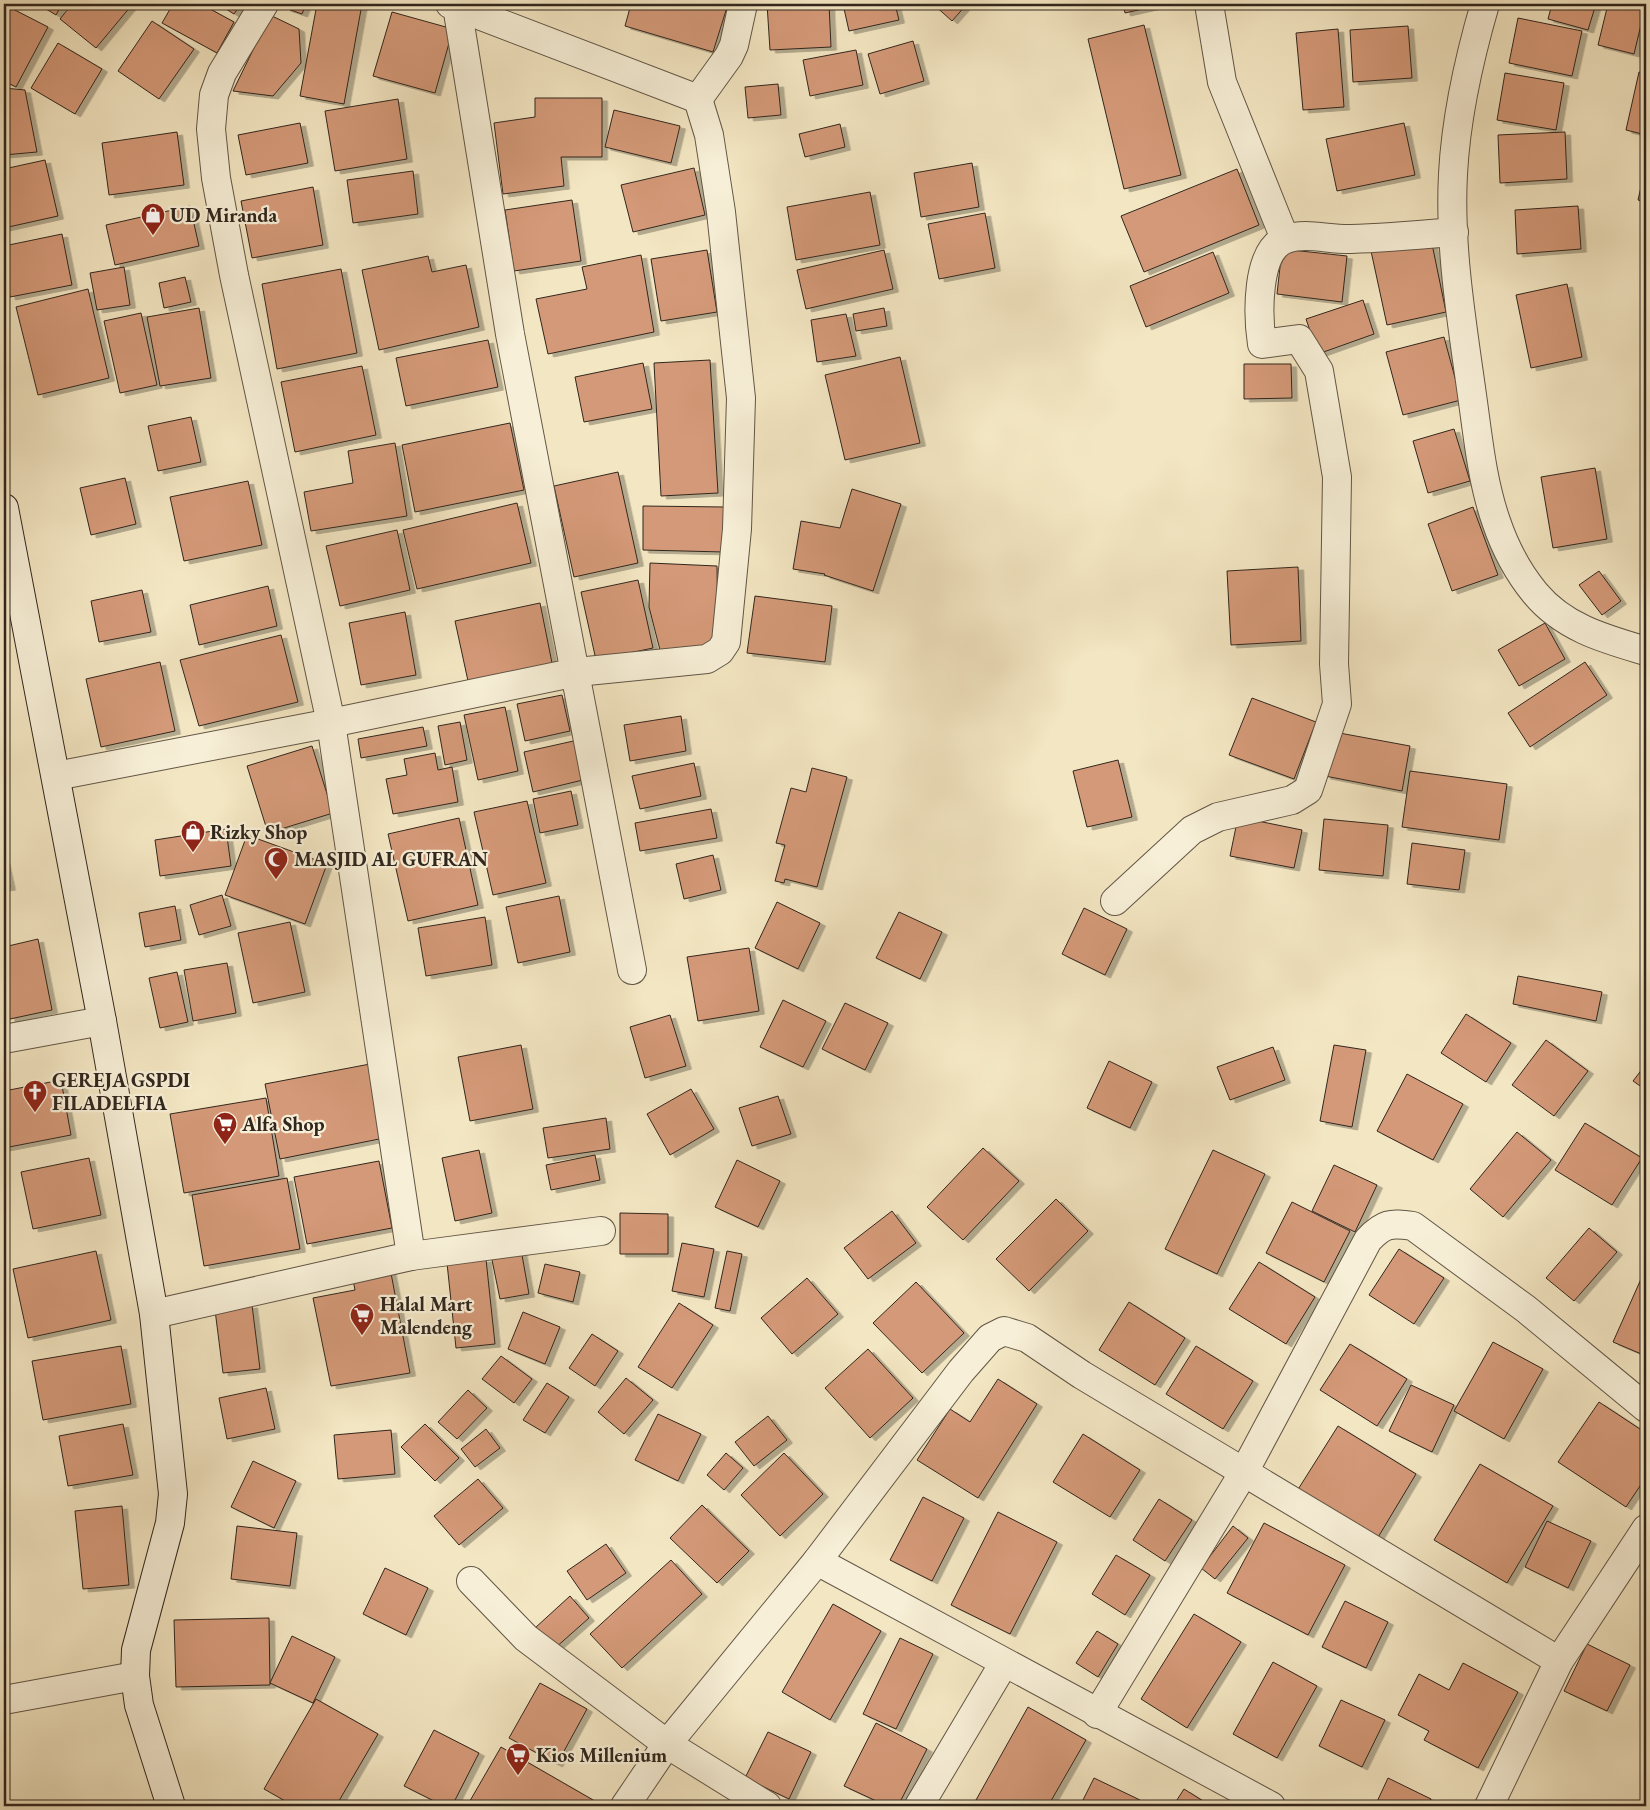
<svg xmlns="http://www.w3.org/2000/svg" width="1650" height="1810" font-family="'EB Garamond',serif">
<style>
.building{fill:#d49978;stroke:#31261d;filter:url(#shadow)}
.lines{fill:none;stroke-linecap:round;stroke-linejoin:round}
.street-casing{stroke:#625646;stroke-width:30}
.secondary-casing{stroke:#31261d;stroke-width:30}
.street{stroke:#f7efd7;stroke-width:28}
.secondary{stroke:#f7efd7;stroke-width:28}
.labels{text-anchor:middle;stroke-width:4.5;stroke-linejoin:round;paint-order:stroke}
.poi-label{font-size:20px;font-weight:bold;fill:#31261d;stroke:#f7efd7;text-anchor:start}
</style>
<defs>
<filter id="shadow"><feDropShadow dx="5.5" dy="3" stdDeviation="0" flood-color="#0004"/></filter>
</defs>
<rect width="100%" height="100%" fill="#f3e6c2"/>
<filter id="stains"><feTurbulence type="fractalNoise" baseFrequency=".004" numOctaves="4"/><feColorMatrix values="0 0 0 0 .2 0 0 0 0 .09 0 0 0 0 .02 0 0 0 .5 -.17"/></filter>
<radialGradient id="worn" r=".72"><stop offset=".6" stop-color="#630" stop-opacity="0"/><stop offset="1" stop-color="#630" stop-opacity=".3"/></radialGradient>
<g class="building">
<path d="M38 4H62L56 15Z"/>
<path d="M72 4H129L131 6 96 48 60 19Z"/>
<path d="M173 4H201L234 22 217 53 162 23Z"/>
<path d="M218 4H241L234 14Z"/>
<path d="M287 4H306L302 14 285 8Z"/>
<path d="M317 4H362L344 104 300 96Z"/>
<path d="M631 4H728L713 52 625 26Z"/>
<path d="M767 4H829L831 47 770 50Z"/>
<path d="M843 4H895L899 20 849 31Z"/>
<path d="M933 4H967L952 21Z"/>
<path d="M1123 4H1165L1125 13Z"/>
<path d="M1552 4H1596L1588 30 1548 19Z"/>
<path d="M1608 4H1646L1634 54 1598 45Z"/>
<path d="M11 8 48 27 16 87 4 81V22Z"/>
<path d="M392 12 453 29 435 93 373 76Z"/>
<path d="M270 15 299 29 301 63 273 96 233 91Z"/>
<path d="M1518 18 1582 31 1572 76 1509 63Z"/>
<path d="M152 21 194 49 159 99 118 71Z"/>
<path d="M1144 25 1181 175 1124 189 1088 39Z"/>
<path d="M1408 26 1412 78 1353 82 1350 30Z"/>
<path d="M1338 29 1344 107 1303 110 1296 33Z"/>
<path d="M913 41 924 81 880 94 868 54Z"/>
<path d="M58 43 102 69 75 114 31 88Z"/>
<path d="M856 50 863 85 810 96 803 60Z"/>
<path d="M1639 72 1646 73V135L1626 130Z"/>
<path d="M1505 73 1564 83 1556 130 1497 120Z"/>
<path d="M778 84 781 115 748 118 745 87Z"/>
<path d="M4 88 25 90 37 152 4 155Z"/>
<path d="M535 98H602V157H561L564 186 503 194 494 123 535 117Z"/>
<path d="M398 99 407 159 335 171 325 111Z"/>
<path d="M614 110 680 126 671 163 605 147Z"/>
<path d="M300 123 308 163 246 175 238 135Z"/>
<path d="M1404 123 1415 175 1337 191 1326 139Z"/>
<path d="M840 124 845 147 805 157 799 134Z"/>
<path d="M177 132 184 185 109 195 102 143Z"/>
<path d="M1565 132 1567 179 1500 183 1498 135Z"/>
<path d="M45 160 58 216 4 228V169Z"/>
<path d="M972 163 979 207 921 217 914 173Z"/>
<path d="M1646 165V202L1638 200Z"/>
<path d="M694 168 705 215 633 232 621 185Z"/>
<path d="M1237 169 1259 225 1144 272 1121 216Z"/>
<path d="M413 171 418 214 353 223 347 180Z"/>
<path d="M313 187 323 245 252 258 241 201Z"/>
<path d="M870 192 880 245 796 260 787 207Z"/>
<path d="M572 200 581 261 514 271 505 210Z"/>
<path d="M190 206 199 246 115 265 106 225Z"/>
<path d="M1578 206 1581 249 1517 254 1515 210Z"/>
<path d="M985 213 995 268 939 279 928 224Z"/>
<path d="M62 234 72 285 10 297 4 262V246Z"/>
<path d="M1431 239 1446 312 1387 325 1371 251Z"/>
<path d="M1282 249 1347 256 1342 302 1277 294Z"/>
<path d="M707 250 717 312 661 321 651 259Z"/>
<path d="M884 250 893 289 806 309 797 270Z"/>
<path d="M1213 252 1229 293 1146 327 1130 286Z"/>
<path d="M641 255 654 332 548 354 536 299 587 289 582 267Z"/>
<path d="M428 256 432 272 466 265 479 327 379 350 362 270Z"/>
<path d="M124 267 130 305 97 310 90 273Z"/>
<path d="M341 269 357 353 277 369 262 284Z"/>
<path d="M185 277 191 302 164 308 159 283Z"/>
<path d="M1567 284 1582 357 1531 368 1516 295Z"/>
<path d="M88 289 109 378 38 395 16 307Z"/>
<path d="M1363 300 1374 334 1318 354 1306 319Z"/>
<path d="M199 308 211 378 160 386 147 317Z"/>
<path d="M884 308 887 326 856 331 853 314Z"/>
<path d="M141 313 157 385 120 393 104 321Z"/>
<path d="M846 314 856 356 817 362 811 320Z"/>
<path d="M1444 337 1461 400 1403 415 1386 352Z"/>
<path d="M488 340 498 387 406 406 396 358Z"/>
<path d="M900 357 920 443 845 460 825 375Z"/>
<path d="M710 360 718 493 661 496 654 363Z"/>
<path d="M643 363 652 409 584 422 575 377Z"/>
<path d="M1244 364H1291L1292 398 1244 399Z"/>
<path d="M362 366 376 435 295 452 281 382Z"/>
<path d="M191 417 201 462 158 471 148 426Z"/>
<path d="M510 423 524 490 415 512 402 445Z"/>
<path d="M1454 429 1470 481 1428 493 1413 441Z"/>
<path d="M395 443 407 516 311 531 304 492 353 483 348 451Z"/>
<path d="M1595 468 1607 539 1553 548 1541 477Z"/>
<path d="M618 472 638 563 574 577 554 486Z"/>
<path d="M125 478 136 524 91 535 80 488Z"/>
<path d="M248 481 262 545 184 561 170 497Z"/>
<path d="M852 489 901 504 873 591 824 575 825 574 793 569 801 521 840 528Z"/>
<path d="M517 503 531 563 417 589 403 530Z"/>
<path d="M643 506 725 507 724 552 643 550Z"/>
<path d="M1473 507 1498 575 1452 591 1428 524Z"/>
<path d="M397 530 410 590 340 606 326 546Z"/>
<path d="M650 563 717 566 718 645 660 650 649 607Z"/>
<path d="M1298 567 1301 641 1231 645 1227 571Z"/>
<path d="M1599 571 1621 601 1602 615 1579 585Z"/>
<path d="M638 580 653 648 596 660 581 592Z"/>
<path d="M268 586 277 626 199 645 190 605Z"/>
<path d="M142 590 151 632 99 642 91 601Z"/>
<path d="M755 596 832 606 825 662 747 653Z"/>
<path d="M540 603 552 663 468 681 455 621Z"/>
<path d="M405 612 416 675 361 685 349 623Z"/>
<path d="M1545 623 1565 659 1519 686 1498 650Z"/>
<path d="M281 635 298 702 199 726 180 660Z"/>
<path d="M160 662 175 731 101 747 86 679Z"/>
<path d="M1585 662 1607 695 1530 747 1508 713Z"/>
<path d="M562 695 570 731 525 741 517 704Z"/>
<path d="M1252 698 1316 722 1294 779 1229 755Z"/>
<path d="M505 707 518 771 478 780 464 715Z"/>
<path d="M681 716 686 751 630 761 624 725Z"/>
<path d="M460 722 467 760 445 765 438 726Z"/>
<path d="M423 727 427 746 361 758 358 739Z"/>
<path d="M1334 732 1410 746 1402 791 1325 776Z"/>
<path d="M578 740 587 779 533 792 524 752Z"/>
<path d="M312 746 333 813 268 833 247 766Z"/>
<path d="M435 753 438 770 452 767 458 802 393 814 386 779 407 775 404 759Z"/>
<path d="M1118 760 1132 817 1087 827 1073 771Z"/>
<path d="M694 763 701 796 640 809 632 776Z"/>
<path d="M812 768 847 777 817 887 785 879 784 883 775 881 785 845 776 843 791 788 806 792Z"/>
<path d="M1410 771 1507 784 1499 840 1402 827Z"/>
<path d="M571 791 578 825 540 833 533 799Z"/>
<path d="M527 801 546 883 493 895 474 812Z"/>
<path d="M711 809 717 838 640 851 635 823Z"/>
<path d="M1238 817 1302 830 1294 868 1230 856Z"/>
<path d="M459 818 478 905 408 921 388 834Z"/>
<path d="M1324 819 1388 825 1383 876 1319 870Z"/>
<path d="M226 829 231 866 160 876 155 840Z"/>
<path d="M247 835 327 864 305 924 225 895Z"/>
<path d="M1412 843 1465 850 1459 890 1407 884Z"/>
<path d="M713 855 721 890 684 899 676 864Z"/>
<path d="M4 860 10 887 4 888Z"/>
<path d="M222 895 231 926 199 935 190 905Z"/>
<path d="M559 896 570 952 518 963 506 907Z"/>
<path d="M777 902 820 923 798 969 755 948Z"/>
<path d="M175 906 181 940 145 947 139 913Z"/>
<path d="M1084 908 1127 929 1105 975 1062 954Z"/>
<path d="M899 912 942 932 920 979 876 958Z"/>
<path d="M485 917 492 965 426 976 418 928Z"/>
<path d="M290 922 305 992 253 1003 238 933Z"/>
<path d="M38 939 52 1010 10 1019 9 1015 4 1016V947Z"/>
<path d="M749 948 759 1011 698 1021 687 957Z"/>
<path d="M227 963 236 1013 193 1021 184 970Z"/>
<path d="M177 972 188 1022 160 1028 149 978Z"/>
<path d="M1518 976 1602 992 1596 1021 1513 1004Z"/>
<path d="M783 1000 826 1021 803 1067 760 1047Z"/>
<path d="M845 1003 888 1023 865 1070 822 1049Z"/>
<path d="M1466 1014 1511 1043 1486 1082 1441 1053Z"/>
<path d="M670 1015 686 1066 645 1078 630 1027Z"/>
<path d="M1546 1040 1588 1071 1554 1116 1512 1085Z"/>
<path d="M521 1045 533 1109 470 1121 458 1057Z"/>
<path d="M1334 1045 1366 1050 1352 1127 1320 1121Z"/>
<path d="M1273 1047 1285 1080 1230 1100 1217 1067Z"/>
<path d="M1109 1061 1152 1082 1130 1128 1087 1108Z"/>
<path d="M370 1064 384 1138 280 1159 265 1084Z"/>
<path d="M1646 1064V1090L1633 1081Z"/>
<path d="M1407 1074 1463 1104 1433 1160 1377 1131Z"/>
<path d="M61 1080 71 1135 4 1148V1091Z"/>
<path d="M691 1089 714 1129 670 1155 647 1114Z"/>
<path d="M778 1096 791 1134 752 1146 739 1108Z"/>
<path d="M266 1098 279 1176 184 1193 170 1114Z"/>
<path d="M606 1118 610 1149 548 1158 543 1128Z"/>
<path d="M1585 1123 1642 1158 1612 1205 1555 1170Z"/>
<path d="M1517 1132 1551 1160 1503 1217 1470 1189Z"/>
<path d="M983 1148 1019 1181 963 1240 927 1207Z"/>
<path d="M479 1150 492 1213 455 1221 442 1158Z"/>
<path d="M1213 1150 1265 1174 1217 1274 1165 1249Z"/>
<path d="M595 1155 600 1180 551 1190 546 1165Z"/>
<path d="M89 1158 101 1215 33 1229 21 1172Z"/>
<path d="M737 1160 780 1181 758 1227 715 1207Z"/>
<path d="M379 1161 392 1228 307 1244 294 1177Z"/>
<path d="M1334 1165 1377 1185 1355 1232 1312 1211Z"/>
<path d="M287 1178 300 1249 204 1266 192 1195Z"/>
<path d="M1056 1199 1088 1231 1029 1291 996 1259Z"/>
<path d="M1292 1202 1350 1231 1324 1282 1266 1253Z"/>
<path d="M892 1211 916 1243 868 1279 844 1248Z"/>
<path d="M620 1213 668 1214V1254H620Z"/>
<path d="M1589 1228 1617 1252 1574 1301 1546 1278Z"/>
<path d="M682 1243 714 1249 704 1297 672 1291Z"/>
<path d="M520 1244 529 1294 500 1299 490 1250Z"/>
<path d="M1399 1249 1444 1278 1414 1324 1369 1295Z"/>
<path d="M96 1251 111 1320 28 1338 13 1269Z"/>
<path d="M727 1251 742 1254 730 1311 715 1308Z"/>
<path d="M486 1259 495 1344 456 1348 447 1263Z"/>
<path d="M1259 1262 1315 1297 1286 1344 1229 1309Z"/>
<path d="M545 1264 580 1272 573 1302 538 1293Z"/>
<path d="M390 1268 410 1373 331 1386 313 1298 355 1290 352 1275Z"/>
<path d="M807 1278 838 1314 792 1354 761 1318Z"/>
<path d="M1641 1279 1646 1281V1356L1613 1342Z"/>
<path d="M916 1282 964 1333 922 1373 873 1323Z"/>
<path d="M1129 1302 1185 1338 1155 1385 1099 1350Z"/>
<path d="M679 1303 713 1325 672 1388 638 1367Z"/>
<path d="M252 1305 260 1369 223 1373 215 1310Z"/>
<path d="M523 1312 560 1327 545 1364 508 1349Z"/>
<path d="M592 1334 618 1351 595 1386 569 1368Z"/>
<path d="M1493 1342 1543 1369 1504 1439 1454 1411Z"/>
<path d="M1350 1344 1407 1379 1377 1426 1320 1390Z"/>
<path d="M121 1346 131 1404 43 1420 32 1361Z"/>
<path d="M1196 1346 1253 1381 1223 1429 1166 1394Z"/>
<path d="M868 1349 913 1398 870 1438 825 1388Z"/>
<path d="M501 1356 532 1379 514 1403 482 1379Z"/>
<path d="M626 1378 653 1400 624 1434 598 1412Z"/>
<path d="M998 1379 1037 1404 978 1498 917 1460 950 1409 970 1422Z"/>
<path d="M547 1383 569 1397 545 1433 523 1420Z"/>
<path d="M1411 1385 1454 1405 1432 1452 1389 1431Z"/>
<path d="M266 1388 275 1429 227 1439 219 1398Z"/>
<path d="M468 1390 487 1408 457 1439 438 1422Z"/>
<path d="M1599 1402 1646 1433V1477L1626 1507 1558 1462Z"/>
<path d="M658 1414 701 1434 678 1481 635 1460Z"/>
<path d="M768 1416 787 1440 754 1466 735 1442Z"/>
<path d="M123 1424 133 1475 68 1486 59 1436Z"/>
<path d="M425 1424 459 1458 435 1481 401 1447Z"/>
<path d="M1338 1426 1416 1474 1377 1539 1297 1491Z"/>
<path d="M486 1429 500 1448 475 1467 461 1449Z"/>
<path d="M391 1430 395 1474 338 1479 334 1435Z"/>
<path d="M1083 1434 1140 1470 1110 1517 1053 1482Z"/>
<path d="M726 1453 743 1468 724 1490 707 1475Z"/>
<path d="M784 1453 823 1494 780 1536 741 1495Z"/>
<path d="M253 1461 296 1481 274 1528 231 1507Z"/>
<path d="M1480 1464 1553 1506 1507 1583 1434 1540Z"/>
<path d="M478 1479 503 1508 459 1545 434 1516Z"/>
<path d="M923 1497 964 1518 932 1581 890 1560Z"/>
<path d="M1159 1499 1192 1520 1165 1561 1133 1540Z"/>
<path d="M702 1505 749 1551 717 1583 670 1538Z"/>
<path d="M122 1506 129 1585 83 1589 75 1511Z"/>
<path d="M998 1512 1057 1542 1010 1634 951 1605Z"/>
<path d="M1547 1521 1591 1541 1568 1588 1525 1567Z"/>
<path d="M1264 1523 1345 1565 1308 1635 1227 1593Z"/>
<path d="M237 1526 297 1533 290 1586 231 1579Z"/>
<path d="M1233 1526 1248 1538 1215 1579 1201 1568Z"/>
<path d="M606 1544 626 1573 587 1600 567 1571Z"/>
<path d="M1116 1555 1150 1575 1125 1615 1092 1594Z"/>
<path d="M671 1560 702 1594 622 1668 590 1634Z"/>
<path d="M385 1568 428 1588 406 1635 363 1614Z"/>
<path d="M570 1596 589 1618 554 1649 535 1628Z"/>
<path d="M1345 1601 1388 1622 1366 1668 1322 1647Z"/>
<path d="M833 1604 881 1631 830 1720 782 1692Z"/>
<path d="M1194 1614 1241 1642 1187 1728 1141 1699Z"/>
<path d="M269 1618 270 1685 176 1687 174 1620Z"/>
<path d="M1097 1631 1118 1644 1098 1677 1076 1663Z"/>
<path d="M292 1636 335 1657 313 1703 270 1683Z"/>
<path d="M900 1638 933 1654 896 1729 863 1714Z"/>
<path d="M1587 1644 1630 1665 1607 1711 1564 1691Z"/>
<path d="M1273 1662 1317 1686 1277 1758 1233 1734Z"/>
<path d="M1463 1663 1518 1692 1478 1768 1424 1740 1429 1731 1398 1715 1419 1674 1449 1690Z"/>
<path d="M540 1683 587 1709 557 1764 509 1738Z"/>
<path d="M316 1699 378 1734 336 1806H294L264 1789Z"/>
<path d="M1341 1700 1385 1720 1362 1767 1319 1746Z"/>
<path d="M1028 1707 1086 1740 1048 1806H988L976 1800Z"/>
<path d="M876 1723 927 1749 898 1806H887L844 1786Z"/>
<path d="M434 1730 479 1753 452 1806H444L404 1786Z"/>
<path d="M768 1732 811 1752 789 1799 745 1778Z"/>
<path d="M501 1747 600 1804 598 1806H467Z"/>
<path d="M1094 1778 1140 1800 1138 1806H1080Z"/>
<path d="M1388 1778 1431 1799 1428 1806H1375Z"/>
<path d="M1184 1789 1211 1806H1173Z"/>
</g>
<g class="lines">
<defs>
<g id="street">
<path d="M450 4 698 99"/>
<path d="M1209 4 1222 82 1285 239"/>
<path d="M1485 4C1469 59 1456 116 1453 174 1449 247 1462 323 1472 395 1478 437 1482 481 1496 521 1505 548 1517 571 1535 593 1564 628 1605 639 1646 651"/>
<path d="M457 6 510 334 632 970"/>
<path d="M698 99 729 56 734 45 743 4"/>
<path d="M56 776 331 723 577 672 707 659 720 651 726 642 737 529 741 398 721 212 709 135 698 99"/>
<path d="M1115 901 1192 830 1218 817 1292 800 1308 790 1337 704 1334 664 1337 477 1319 371 1299 339 1262 344C1258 318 1255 250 1286 239 1306 232 1330 240 1351 239 1385 238 1419 235 1454 232"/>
<path d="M4 1039 102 1021"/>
<path d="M411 1256 601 1231"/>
<path d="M154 1314 411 1256 331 723 234 275 216 178 211 129 214 95 222 73 264 4"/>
<path d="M817 1561 1271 1806"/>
<path d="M471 1581 526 1638 667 1744 767 1806"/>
<path d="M4 1700 135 1676"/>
<path d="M1097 1714 1244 1472 1368 1240C1384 1223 1390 1223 1413 1226L1526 1309 1646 1408"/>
<path d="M625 1806 667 1744 817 1561 961 1371 990 1338 1004 1331 1027 1338 1082 1375 1559 1661"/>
<path d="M919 1806 1004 1663"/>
<path d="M1489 1806 1559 1661 1646 1529"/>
</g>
<path id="secondary" d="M4 508 102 1021 154 1314 173 1494 170 1523 136 1650 135 1676 139 1705 171 1806"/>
</defs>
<use href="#street" class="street-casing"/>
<use href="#secondary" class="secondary-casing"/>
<use href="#street" class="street"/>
<use href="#secondary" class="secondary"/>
</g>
<defs>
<symbol id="shop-pin" viewBox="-11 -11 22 30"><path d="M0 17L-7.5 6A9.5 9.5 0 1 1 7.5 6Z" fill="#8f2418" stroke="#f7efd7"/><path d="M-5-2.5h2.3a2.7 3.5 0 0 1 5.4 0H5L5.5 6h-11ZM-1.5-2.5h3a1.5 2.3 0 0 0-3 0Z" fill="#fff"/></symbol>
<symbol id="mosque-pin" viewBox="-11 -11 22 30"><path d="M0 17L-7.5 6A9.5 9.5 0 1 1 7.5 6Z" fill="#8f2418" stroke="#f7efd7"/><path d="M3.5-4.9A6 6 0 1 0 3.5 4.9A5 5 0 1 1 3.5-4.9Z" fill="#fff"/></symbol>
<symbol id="church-pin" viewBox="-11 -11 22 30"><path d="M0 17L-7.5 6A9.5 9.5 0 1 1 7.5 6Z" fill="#8f2418" stroke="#f7efd7"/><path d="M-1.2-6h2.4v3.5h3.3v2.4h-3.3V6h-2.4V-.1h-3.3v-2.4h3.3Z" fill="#fff"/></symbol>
<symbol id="supermarket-pin" viewBox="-11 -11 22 30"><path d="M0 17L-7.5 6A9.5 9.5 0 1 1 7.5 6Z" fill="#8f2418" stroke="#f7efd7"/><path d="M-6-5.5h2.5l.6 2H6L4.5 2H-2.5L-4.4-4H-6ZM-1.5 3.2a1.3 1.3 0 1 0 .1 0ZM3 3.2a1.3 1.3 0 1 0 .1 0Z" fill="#fff"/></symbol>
</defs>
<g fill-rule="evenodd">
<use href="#shop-pin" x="139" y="201" width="28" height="38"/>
<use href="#shop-pin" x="179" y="818" width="28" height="38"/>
<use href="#mosque-pin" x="262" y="845" width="28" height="38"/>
<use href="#church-pin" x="21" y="1078" width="28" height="38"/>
<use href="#supermarket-pin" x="211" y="1110" width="28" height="38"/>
<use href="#supermarket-pin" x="348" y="1301" width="28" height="38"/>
<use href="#supermarket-pin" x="504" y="1741" width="28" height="38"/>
</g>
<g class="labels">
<g class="poi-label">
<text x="170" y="222">UD Miranda</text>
<text x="210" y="839">Rizky Shop</text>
<text x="294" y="866">MASJID AL GUFRAN</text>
<text x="52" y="1087">GEREJA GSPDI<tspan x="52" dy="23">FILADELFIA</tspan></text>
<text x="242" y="1131">Alfa Shop</text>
<text x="380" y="1311">Halal Mart<tspan x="380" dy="23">Malendeng</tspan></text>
<text x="536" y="1762">Kios Millenium</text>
</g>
</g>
<rect width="1650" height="1810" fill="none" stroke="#f3e6c2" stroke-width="20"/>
<rect x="5" y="5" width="1640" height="1800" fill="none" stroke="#31261d" stroke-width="2.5"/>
<rect x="10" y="10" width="1630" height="1790" fill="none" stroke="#31261d"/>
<rect width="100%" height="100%" filter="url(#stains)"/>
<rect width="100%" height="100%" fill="url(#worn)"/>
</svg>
